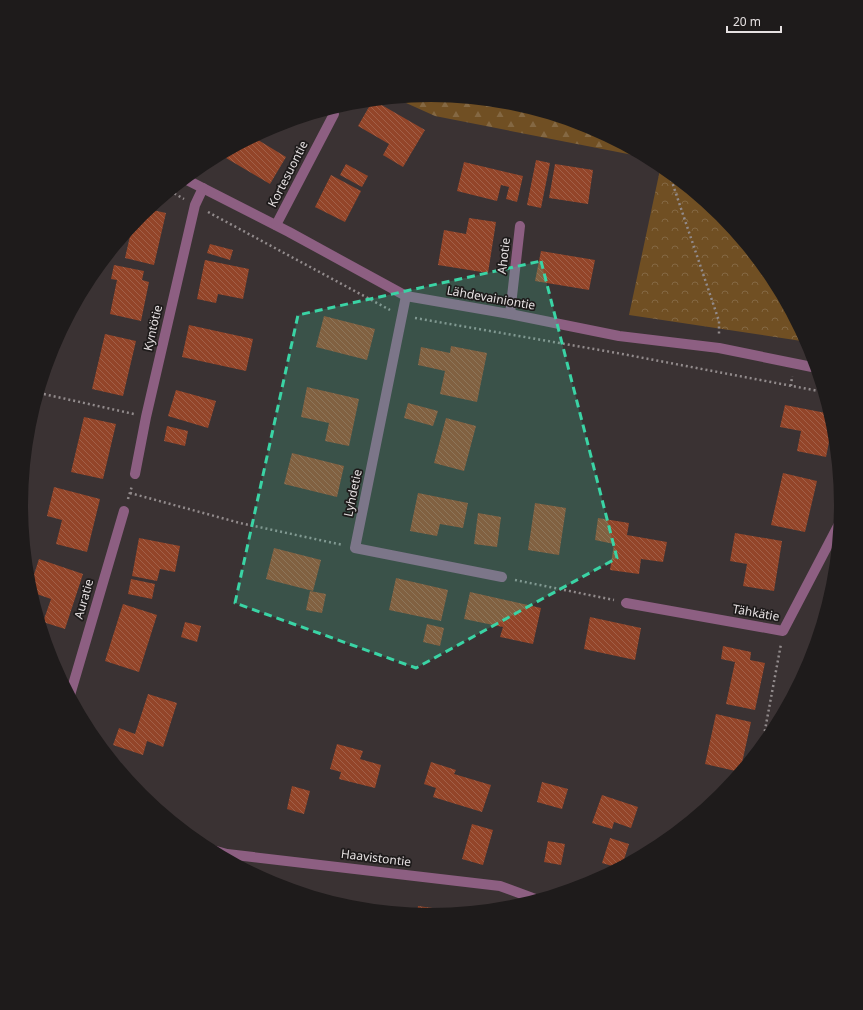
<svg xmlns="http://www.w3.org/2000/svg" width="863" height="1010" font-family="'Noto Sans',sans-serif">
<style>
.forest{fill:url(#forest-firs)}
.park{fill:url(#park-crowns)}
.building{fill:url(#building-back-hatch)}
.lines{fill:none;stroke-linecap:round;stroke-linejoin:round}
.path{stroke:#928b8c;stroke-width:2.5;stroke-dasharray:2 3;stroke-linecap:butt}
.minor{stroke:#8d5f82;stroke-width:10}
.marked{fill:#3ad4a5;fill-opacity:0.2;stroke:#3ad4a5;stroke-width:3;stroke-dasharray:8 5;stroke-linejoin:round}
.labels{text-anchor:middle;stroke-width:3.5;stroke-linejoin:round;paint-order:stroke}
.street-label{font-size:12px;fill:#e5e0e1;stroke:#1e1b1b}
</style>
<defs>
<pattern id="forest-firs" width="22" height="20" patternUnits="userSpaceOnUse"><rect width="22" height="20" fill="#704f23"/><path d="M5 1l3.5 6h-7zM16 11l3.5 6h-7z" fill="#846843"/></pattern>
<pattern id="park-crowns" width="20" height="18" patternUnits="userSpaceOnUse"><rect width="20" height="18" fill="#704f23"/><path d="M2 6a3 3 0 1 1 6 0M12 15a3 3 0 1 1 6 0" fill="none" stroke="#846843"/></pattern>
<pattern id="building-back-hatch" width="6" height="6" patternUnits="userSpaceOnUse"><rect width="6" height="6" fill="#934529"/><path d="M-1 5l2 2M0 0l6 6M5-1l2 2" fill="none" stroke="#a26048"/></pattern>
</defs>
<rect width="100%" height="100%" fill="#3a3233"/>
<path class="forest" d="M432 95 512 102 589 126 641 154 638 156 435 116 395 98Z"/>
<path class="park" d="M661 165 722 215 773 277 808 342 629 315Z"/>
<g class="building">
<path d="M373 100 425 130 403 167 383 155 389 144 358 126Z"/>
<path d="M253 137 286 157 270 184 221 155Z"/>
<path d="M536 160 550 163 541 208 527 205Z"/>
<path d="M464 162 523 176 517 202 506 199 509 187 501 185 497 201 457 191Z"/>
<path d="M346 164 368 176 362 187 340 175Z"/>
<path d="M555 164 593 170 588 204 549 198Z"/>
<path d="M331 175 361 191 345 222 315 207Z"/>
<path d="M148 209 166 213 154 265 125 258 130 236 125 235Z"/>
<path d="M469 218 496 222 488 273 438 265 444 230 466 234Z"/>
<path d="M210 244 233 250 230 260 207 253Z"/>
<path d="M541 251 595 260 589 290 535 281Z"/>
<path d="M205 260 249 269 243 299 218 294 216 303 197 299Z"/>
<path d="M114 265 144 271 142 280 149 282 141 321 110 314 117 280 111 279Z"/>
<path d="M324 316 375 329 367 360 316 347Z"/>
<path d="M189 325 253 339 246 371 182 357Z"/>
<path d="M105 334 136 341 123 396 92 389Z"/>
<path d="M451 346 487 353 477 402 440 394 445 371 418 365 421 347 450 353Z"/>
<path d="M307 387 359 399 349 446 325 441 329 423 301 417Z"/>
<path d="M176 390 216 401 208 428 168 416Z"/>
<path d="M408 403 438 411 433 426 404 418Z"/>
<path d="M785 405 831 414 833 422 826 457 797 451 801 431 780 427Z"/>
<path d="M84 417 116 424 103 479 71 472Z"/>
<path d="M446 418 476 426 464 471 434 463Z"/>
<path d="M167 426 188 431 185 446 164 441Z"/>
<path d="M292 453 344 466 337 497 284 484Z"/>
<path d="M783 473 817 481 805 532 771 525Z"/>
<path d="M54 487 100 499 87 552 56 544 62 520 47 516Z"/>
<path d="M418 493 468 503 463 528 440 524 437 536 410 531Z"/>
<path d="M535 503 566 508 559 555 528 550Z"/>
<path d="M478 513 501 517 497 547 474 544Z"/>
<path d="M598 518 629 523 627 535 667 542 663 562 641 559 639 574 610 570 614 544 595 540Z"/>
<path d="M735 533 782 541 774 591 743 586 747 564 730 561Z"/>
<path d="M139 538 180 546 175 572 160 569 157 581 132 576Z"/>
<path d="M274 548 321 560 313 591 266 579Z"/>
<path d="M39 559 83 574 65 629 43 622 51 599 31 592 30 587Z"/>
<path d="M396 578 448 590 441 621 389 610Z"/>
<path d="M131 579 155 584 152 599 128 594Z"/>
<path d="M310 591 326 594 322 613 306 610Z"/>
<path d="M470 592 541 608 533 644 500 637 503 627 464 619Z"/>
<path d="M123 604 157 615 139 672 105 661Z"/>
<path d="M590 617 641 628 635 660 584 649Z"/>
<path d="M185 622 201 626 197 642 181 637Z"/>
<path d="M427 624 444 628 440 646 423 642Z"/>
<path d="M46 643 51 645 49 652Z"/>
<path d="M723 646 751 652 750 660 765 663 755 710 726 704 735 662 721 659Z"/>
<path d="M148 694 177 703 163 747 147 741 143 755 113 745 119 728 135 734Z"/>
<path d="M716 714 751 722 740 772 705 764Z"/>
<path d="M337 744 363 751 360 759 381 765 375 788 339 779 341 772 330 769Z"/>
<path d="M431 762 456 770 454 774 491 785 482 812 433 797 436 788 424 784Z"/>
<path d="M542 782 568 789 562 809 537 802Z"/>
<path d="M292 786 310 791 304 814 287 809Z"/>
<path d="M602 795 638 807 631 828 614 822 612 829 592 823Z"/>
<path d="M472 824 493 830 483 865 462 859Z"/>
<path d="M610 838 629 844 622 866 619 868 602 863Z"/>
<path d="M548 841 565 844 561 865 544 862Z"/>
<path d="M418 906 461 912V913L431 915 417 914Z"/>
</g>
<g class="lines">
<g class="path">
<path d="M668 170 719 321V334"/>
<path d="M170 191 184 199"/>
<path d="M208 212 390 310"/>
<path d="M415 318 617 353 824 392"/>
<path d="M791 386 792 376"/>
<path d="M39 393 134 414"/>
<path d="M130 493 240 523 343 545"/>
<path d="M128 499 132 486"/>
<path d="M515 580 614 600"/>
<path d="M762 746 781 644"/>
</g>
<g class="minor">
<path d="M185 179 289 232 406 296 510 314 619 336 719 348 817 368"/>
<path d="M276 225 334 114"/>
<path d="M406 296 355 548 502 577"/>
<path d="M510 314 520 226"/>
<path d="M135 474 146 417 195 205 203 188"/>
<path d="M626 603 783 631 840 522"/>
<path d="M70 695 124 511"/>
<path d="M209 849 227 854 500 886 538 900"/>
</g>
</g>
<path class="marked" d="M541 261 617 558 416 668 235 603 298 315Z"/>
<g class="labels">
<g class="street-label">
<text transform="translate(288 174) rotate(-63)" y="4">Kortesuontie</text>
<text transform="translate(504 256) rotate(-83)" y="4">Ahotie</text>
<text transform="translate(491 298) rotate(10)" y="4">Lähdevainiontie</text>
<text transform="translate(153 328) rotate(-77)" y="4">Kyntötie</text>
<text transform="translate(353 493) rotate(-78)" y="4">Lyhdetie</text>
<text transform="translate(84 599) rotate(-74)" y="4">Auratie</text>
<text transform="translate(756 613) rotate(10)" y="4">Tähkätie</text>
<text transform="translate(376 858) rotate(7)" y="4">Haavistontie</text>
</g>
</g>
<path d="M0 0H863V1010H0ZM28 505a403 403 0 1 1 806 0a403 403 0 1 1-806 0Z" fill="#1e1b1b" fill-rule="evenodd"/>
<path d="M727 26v6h54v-6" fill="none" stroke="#e5e0e1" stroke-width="2"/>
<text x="733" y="26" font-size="12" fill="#e5e0e1" stroke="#1e1b1b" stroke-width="3" paint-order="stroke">20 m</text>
</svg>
